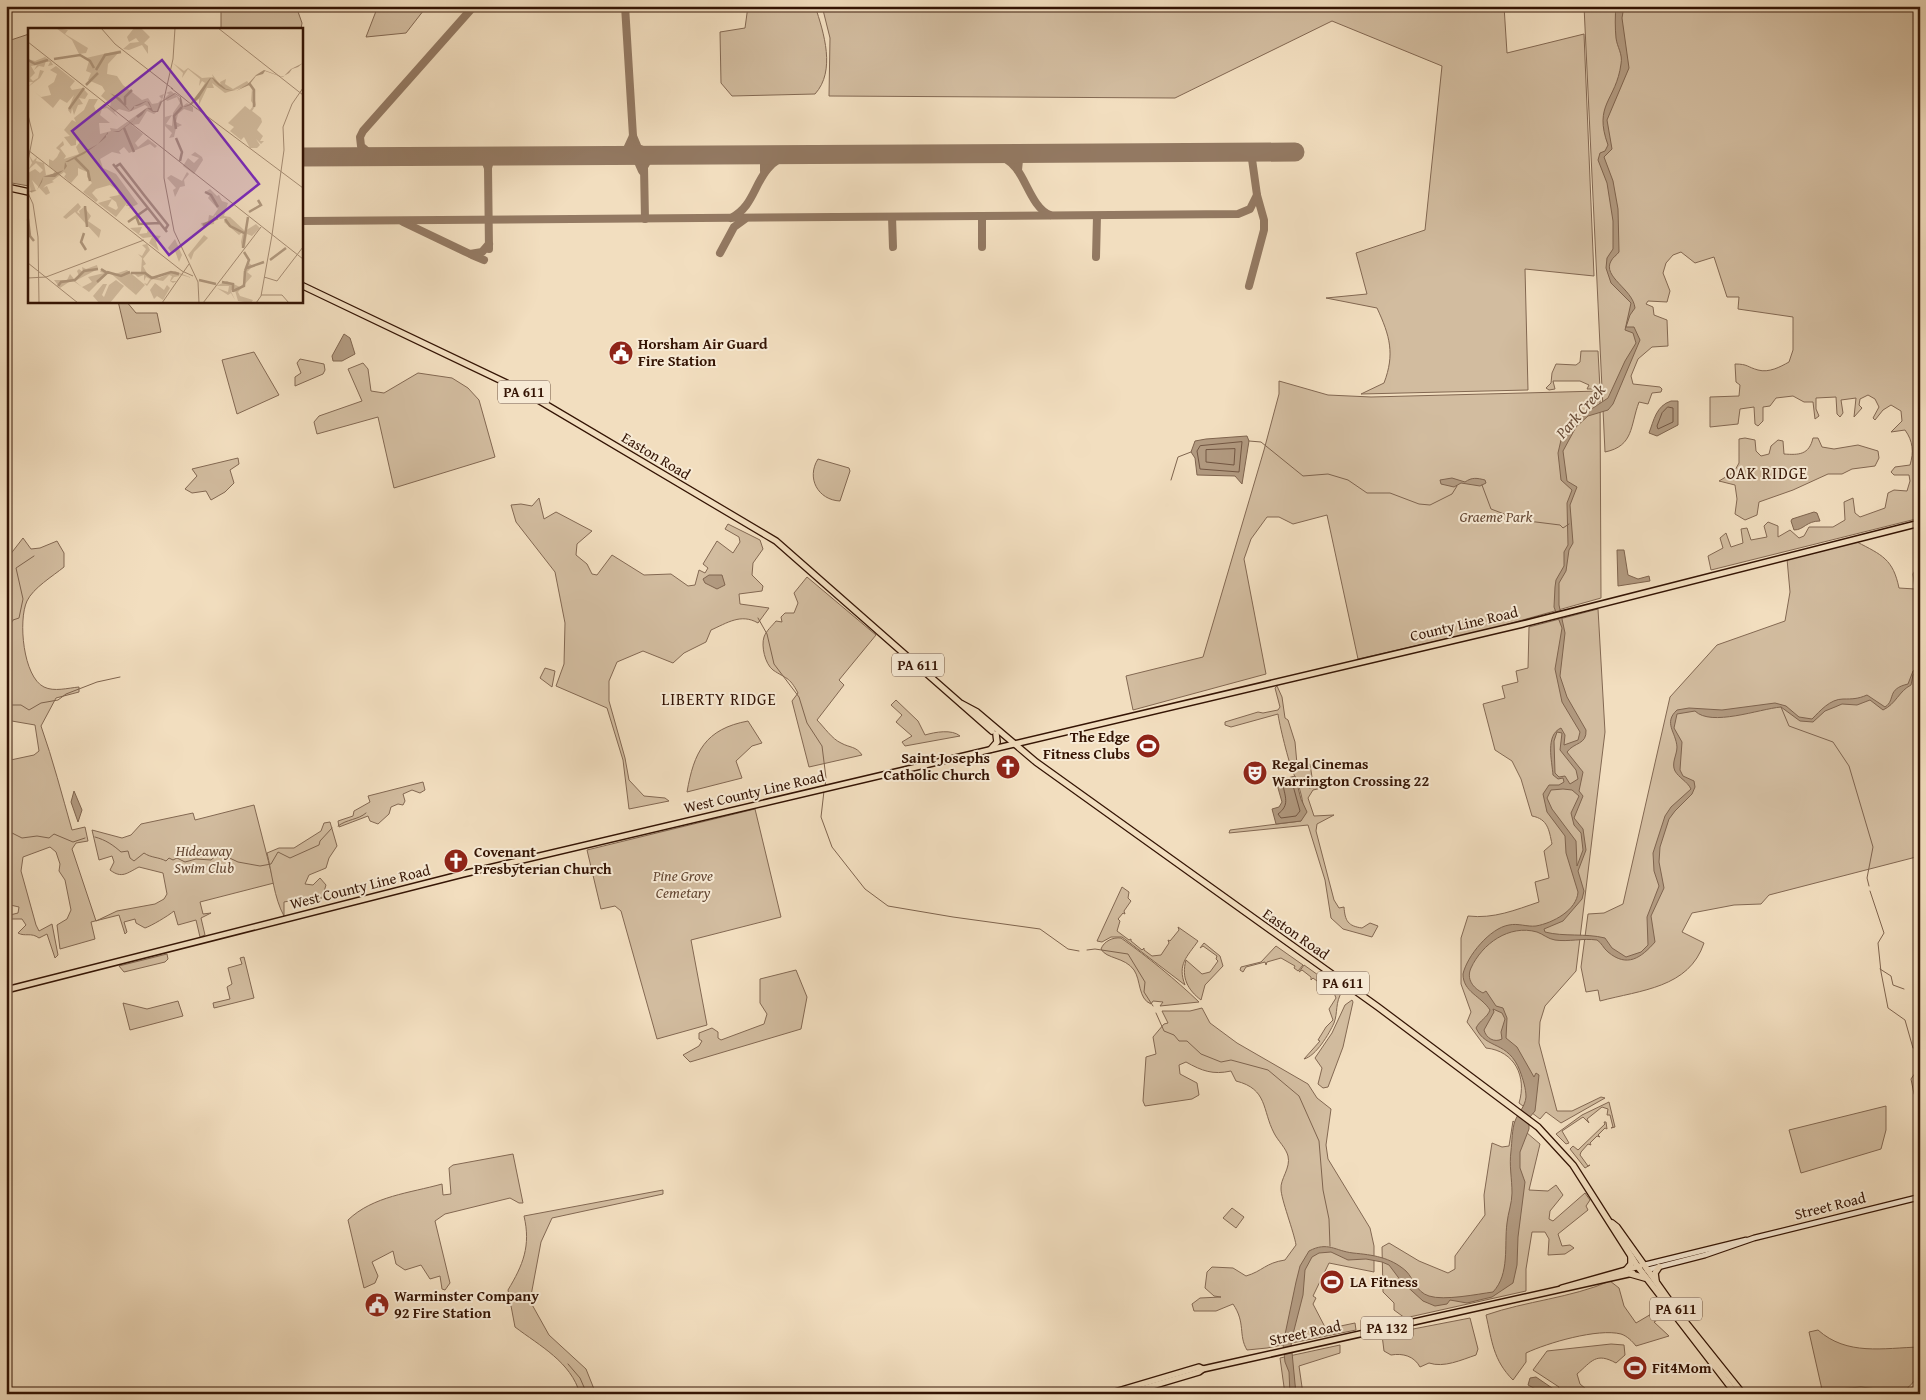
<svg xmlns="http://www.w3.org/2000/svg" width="1926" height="1400" font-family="'Gentium Book Plus',serif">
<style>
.green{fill:#d2bc9f;stroke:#836852}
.water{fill:#b1997f;stroke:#7f644e;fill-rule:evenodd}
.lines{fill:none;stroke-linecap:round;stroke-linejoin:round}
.shore{stroke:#725642;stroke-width:1}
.stream{stroke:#7f644e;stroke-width:1}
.taxiway{stroke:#937962;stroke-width:8}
.runway{stroke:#937962;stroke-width:19}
.secondary-casing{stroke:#341404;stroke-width:7}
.primary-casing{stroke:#341404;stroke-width:8}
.trunk-casing{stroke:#341404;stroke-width:8}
.secondary{stroke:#f7ead5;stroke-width:4.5}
.primary{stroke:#f2debf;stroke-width:5}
.trunk{stroke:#f2debf;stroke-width:5.5}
.labels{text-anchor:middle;stroke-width:4;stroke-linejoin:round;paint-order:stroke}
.shield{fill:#f7ead5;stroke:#6e5443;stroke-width:1}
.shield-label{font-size:14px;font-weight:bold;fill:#341404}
.poi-label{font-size:15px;font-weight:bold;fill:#341404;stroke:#f7ead5;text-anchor:start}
.street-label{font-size:15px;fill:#341404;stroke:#f7ead5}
.park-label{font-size:15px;font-style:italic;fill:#634632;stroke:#f7ead5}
.water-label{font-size:16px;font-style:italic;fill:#664935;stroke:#f7ead5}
.neighbourhood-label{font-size:16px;letter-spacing:1px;fill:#341404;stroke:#f7ead5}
.inset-river{fill:none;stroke:#b1997f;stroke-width:2.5}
.inset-road{fill:none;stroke:#a68d74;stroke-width:1}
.view{fill:#7b2cbf;fill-opacity:0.15;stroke:#7b2cbf;stroke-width:2.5}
.inset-edge{fill:none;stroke:#341404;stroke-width:2.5}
</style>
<rect width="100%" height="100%" fill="#f2debf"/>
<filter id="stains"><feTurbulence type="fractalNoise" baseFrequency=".004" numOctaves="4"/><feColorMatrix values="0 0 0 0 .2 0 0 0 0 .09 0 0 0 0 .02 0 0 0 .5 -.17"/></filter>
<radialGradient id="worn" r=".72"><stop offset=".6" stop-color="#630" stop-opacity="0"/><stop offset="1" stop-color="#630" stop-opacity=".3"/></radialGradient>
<g class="green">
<path d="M221 6H296L302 23 301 29H221Z"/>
<path d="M378 6H427L406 33 366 37Z"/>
<path d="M748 6H815C824 33 836 71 815 94L732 96 721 83 720 32 745 28Z"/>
<path d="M822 6H1504L1507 53 1584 34 1594 276 1525 269 1528 390 1361 394 1384 383C1395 354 1390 336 1377 308L1326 298 1367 294 1356 253 1425 230 1442 66 1332 21 1175 98 829 96 830 38Z"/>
<path d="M1584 6H1920V518L1711 570 1708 556 1723 548 1720 538 1726 533 1731 547 1743 543 1741 529 1747 528 1751 540 1767 537 1764 526 1768 522 1778 526V537L1790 530 1799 538 1804 536 1809 527H1833L1845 520 1844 502 1853 498 1855 513 1860 517 1885 508 1888 493 1894 490 1907 491 1910 481 1909 475H1894L1891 472 1895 467 1910 465C1914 452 1913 441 1905 430L1891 432 1902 421 1901 411 1891 405 1883 410 1875 420 1873 418 1879 407 1875 399 1868 395 1860 399 1859 405 1862 408 1854 417 1856 398 1841 400 1843 413 1840 417 1837 414 1836 397 1816 398V409L1819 416 1815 419 1813 402H1804L1793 396 1776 398 1770 406 1763 407V421L1758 426 1755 424 1754 407 1740 409 1738 424 1710 427V397L1739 396 1740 385 1736 382 1735 364C1748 364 1747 367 1758 370 1769 373 1780 367 1789 362L1793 350V317L1738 309 1739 297H1727L1714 257 1695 263 1681 252 1673 255 1666 263 1663 273 1670 291 1667 302 1648 301 1646 304 1653 307 1654 315 1667 320 1668 346 1652 347 1638 359 1631 376 1633 384 1660 387 1662 389 1661 392 1652 393 1648 404 1639 402C1630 426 1634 446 1605 452Z"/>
<path d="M29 34V186L6 182V64L11 40Z"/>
<path d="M118 301H126L136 313H157L161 332 127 339Z"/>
<path d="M1581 351H1598L1600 389H1587L1589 385 1580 381H1553L1555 389 1549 390 1546 388 1551 383 1552 373 1556 364 1576 365 1580 362Z"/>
<path d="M254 352 279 395 237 414 222 360Z"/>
<path d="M300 359 324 364 325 370 323 374 295 386V377L301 373 297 363Z"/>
<path d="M363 363 368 369 371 391 384 393 418 373 452 378 468 388 479 400 495 457 394 488 378 417 317 434 314 422 319 416 362 401 348 369Z"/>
<path d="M1279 381 1328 395 1371 397 1600 391 1601 598 1494 628 1358 659 1327 515 1293 524 1279 517H1267L1251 539 1244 559 1266 674 1133 710 1126 676 1203 657 1264 450 1279 394Z"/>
<path d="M1745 438 1755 440 1756 451 1761 456 1769 454 1771 446 1778 440 1783 441 1784 454C1799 455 1809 455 1813 438H1818L1822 447 1834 449 1858 445 1878 451 1879 458 1875 466 1852 469 1842 474H1828L1793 490 1759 502 1757 515 1745 520 1735 514 1737 499 1735 485 1719 481 1734 472 1739 463V439Z"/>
<path d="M238 458 239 464 230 470 234 483 225 492 211 500 206 491 192 493 185 489 197 476 192 469Z"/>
<path d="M818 459 849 468 850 471 840 501C818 500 806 478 818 459Z"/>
<path d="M539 498 544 519 556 512 592 531 577 544 576 555 587 564 592 574 597 575 612 555 644 575 671 574 688 586 695 585 699 570 705 573 708 568 703 564 717 541 733 553 740 542 739 537 725 529 728 524 760 540 763 549 753 563 752 575 763 586 762 591 739 594 740 604 769 608 758 623C741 613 727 623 711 630L706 642 684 653 673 663 643 651 617 662 609 681V701L625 758 629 780 644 796 665 798 669 801 629 809 623 760 607 708 556 686 564 664 565 623 555 572 516 522 511 505 521 504 532 506Z"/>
<path d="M23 538 31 549 40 548 57 541 64 553V567C53 576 33 588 27 601 18 620 23 677 44 687 54 692 68 688 79 687V692L56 698 41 726C53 760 62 795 72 830L85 827 88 841 76 843 72 849 96 921 117 911 155 904 164 899 167 894 163 873 139 867C127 873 122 879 110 870L114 862 112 856 99 860 92 830 122 838 131 835 141 824 193 813 195 820 254 805 274 883 200 902 203 914 211 913 201 918 205 935 200 937 196 920 178 925 174 911C168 916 151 926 145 928L136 923 135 919 124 922 127 932 125 934 119 915 91 922 95 939 60 949 57 925 67 919 71 910 65 880 59 871 60 864 56 852 50 847 23 857 21 871 36 925 39 931 52 924 58 955 55 958 47 934 39 938C31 932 25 937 18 933L26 925 22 919H11L10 915 18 913 19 907 6 904V892L11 884 6 883V761L34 755 39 751 35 725 6 720V560Z"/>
<path d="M1857 542C1882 555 1893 559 1899 588L1915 589 1913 574 1918 565 1920 856 1769 895 1761 904 1734 905 1692 913 1682 932 1704 943C1689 988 1641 990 1600 1001L1598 990 1586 992 1581 967 1588 914 1604 913 1623 904 1670 697 1717 645 1785 621 1790 592 1787 559Z"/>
<path d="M807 577 876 635 839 680 844 685 817 720C824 727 832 739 841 743 850 748 856 746 862 755L809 767 792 701 798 693C789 676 786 679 773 670 765 664 761 646 764 637 766 631 772 626 776 621L782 622 781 617 785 613H794L798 603 794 593Z"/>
<path d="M1598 609 1605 732 1576 971 1545 1006 1540 1022 1539 1043 1557 1111H1572L1601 1097 1605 1098 1561 1123 1546 1112 1540 1119 1519 1103C1527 1077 1515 1051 1486 1048L1467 1022 1471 1012 1461 984V938L1468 916C1494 919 1515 910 1539 902L1535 882 1549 878 1544 851 1552 844C1549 830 1548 819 1532 816L1521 779 1512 761 1495 750 1483 704 1505 698 1502 686 1518 682 1516 671 1528 668 1529 627Z"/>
<path d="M545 668 555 671 552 687 540 678Z"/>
<path d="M1277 686 1282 697 1285 718 1288 720 1295 742 1297 764 1300 766 1310 764 1312 777 1308 783 1309 788 1341 780 1344 783 1313 790 1308 798 1314 816 1334 815 1317 824 1316 831 1334 900 1339 908 1344 907C1345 921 1348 926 1362 928L1370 923 1378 926 1372 937 1343 929 1331 918 1325 880 1308 825 1229 833 1230 830 1301 821C1307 806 1299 786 1293 772 1289 764 1279 723 1278 714L1231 727 1225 725V722L1258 712 1263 713 1278 710 1280 707 1275 688Z"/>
<path d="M896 700 918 721 925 735C935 732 952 729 960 736L905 746 902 742 912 736 896 722 902 715 891 705Z"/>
<path d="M748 721 762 743 752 746 736 761 742 778 687 792C694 752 705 729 748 721Z"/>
<path d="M423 782 425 790 420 793 412 790 403 794 405 801 403 805 398 804 391 807 389 814 378 824 370 821 368 816 339 827 338 821 353 816 354 811 370 802 368 796Z"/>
<path d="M755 809 781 917 691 940 707 1025 657 1039 621 911 615 906 601 909 587 850Z"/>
<path d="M330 822 337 846 329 858 326 868 309 875 305 884 313 885 320 878 326 885 322 898 311 897 284 902V916C274 898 272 873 267 853L279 848H294L321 831 324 823Z"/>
<path d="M1122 887 1129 892 1128 898 1131 901 1124 911 1125 914 1123 913 1118 919 1120 921 1117 931 1129 940 1131 939V941L1142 950 1144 948V950L1152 956 1161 955 1169 943 1168 940 1170 941 1179 930 1178 927 1198 941C1187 957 1177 964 1185 985L1122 937H1111L1102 942 1097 941Z"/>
<path d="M1121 938C1148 957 1176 980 1199 1002L1160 1006 1163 1002 1153 1001 1151 1004C1138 999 1141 980 1134 970 1125 957 1106 959 1101 949 1104 941 1113 937 1121 938Z"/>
<path d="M1204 943 1220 956 1223 966 1205 985 1201 1000C1188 990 1181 978 1186 960L1202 974 1210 972 1218 961 1216 959 1217 956 1203 946 1200 948Z"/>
<path d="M1276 946 1303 965 1298 971 1294 968 1295 966 1281 958 1267 962 1266 965 1265 962 1246 967 1243 972 1240 970 1241 967 1261 962Z"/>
<path d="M167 954 168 959 165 962 124 972 119 966Z"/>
<path d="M244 957 254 998 214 1008 213 1003 230 999 227 987 232 984 228 968 242 964 240 958Z"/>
<path d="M1304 965 1342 992C1335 1002 1338 1013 1334 1023 1329 1034 1316 1056 1304 1059L1320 1041 1318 1040 1326 1027 1333 1020 1329 1009 1336 998 1334 993 1326 988 1324 989 1325 987 1313 978 1311 980V977L1302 970 1299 972Z"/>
<path d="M796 970 807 997 801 1029 690 1062 683 1055 699 1046 702 1041 699 1039V1033L712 1028 718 1032V1038L721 1040 764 1024 767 1014 760 1003V979Z"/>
<path d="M1352 1000 1353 1002 1343 1047 1328 1087 1323 1088 1318 1084 1322 1068 1315 1058 1332 1033 1345 1005Z"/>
<path d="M178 1001 183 1016 130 1030 123 1003 147 1009Z"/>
<path d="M1202 1008 1210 1023 1237 1043 1308 1084 1317 1098 1331 1109 1326 1145 1328 1159 1370 1228 1374 1246V1272L1329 1263 1313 1296 1316 1298 1313 1304 1326 1329 1355 1323 1356 1330 1267 1348 1247 1350C1238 1335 1246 1323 1233 1304L1216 1311H1194L1192 1304 1200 1298 1221 1297 1214 1296 1205 1288 1207 1272 1212 1267 1233 1268 1246 1276C1263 1271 1265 1263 1285 1260L1296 1245C1294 1232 1281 1199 1281 1189 1280 1179 1291 1168 1288 1156 1286 1148 1278 1141 1274 1133 1262 1110 1268 1089 1236 1081L1231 1071C1213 1075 1202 1071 1186 1062L1179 1065 1180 1074 1197 1083 1199 1095 1192 1099 1145 1106 1143 1101 1146 1057 1156 1054 1153 1037 1164 1024 1168 1023 1162 1011H1190Z"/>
<path d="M1609 1102 1615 1127 1611 1128 1613 1127 1610 1115H1607L1608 1109 1602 1107 1587 1119 1589 1123 1583 1117 1562 1131 1569 1143 1566 1144 1556 1134 1582 1115Z"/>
<path d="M1886 1106V1130L1881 1149 1801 1173 1789 1130Z"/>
<path d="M1513 1121 1540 1144 1529 1190 1548 1191 1556 1185 1563 1195 1550 1211 1549 1219 1553 1221 1585 1193 1590 1200 1586 1206 1588 1210 1558 1234 1562 1246 1570 1245 1574 1248 1565 1254 1548 1255 1549 1239 1545 1232H1532L1526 1269V1291L1405 1318 1394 1310V1303L1383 1292 1382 1247 1389 1243 1419 1261 1448 1273 1455 1269V1256L1485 1215 1484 1195 1492 1143 1502 1147 1509 1146Z"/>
<path d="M1604 1122H1606L1607 1129 1605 1128 1598 1135 1600 1137 1597 1136 1590 1143 1591 1145 1588 1144 1581 1152 1580 1155 1588 1166 1590 1165 1585 1168 1570 1149 1573 1146 1578 1150 1605 1124Z"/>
<path d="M513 1154 523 1203H519L510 1198 445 1214 435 1221 450 1283 445 1290 442 1289 440 1276 430 1279 421 1265 405 1270 396 1264 393 1251 372 1262 378 1276 375 1283 364 1288 348 1220C373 1196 410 1193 442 1184L443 1195 451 1194 449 1168 453 1165Z"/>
<path d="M663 1190V1194L552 1218 541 1242 530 1301 549 1335 586 1369 596 1394H580C571 1362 540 1346 515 1327L508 1290C523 1265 531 1246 524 1216Z"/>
<path d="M1232 1208 1244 1217 1236 1228 1223 1218Z"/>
<path d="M1610 1281 1619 1288 1624 1306 1636 1323 1658 1310 1663 1317 1654 1322 1669 1336 1636 1346C1632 1341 1627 1336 1621 1334 1598 1328 1547 1343 1526 1353V1362L1513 1380C1493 1360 1492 1341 1486 1315 1526 1301 1571 1298 1610 1281Z"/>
<path d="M1470 1318 1478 1349 1476 1355C1461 1360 1444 1368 1429 1363L1420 1367C1414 1356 1403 1353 1391 1355L1384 1351 1382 1335Z"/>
<path d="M1818 1330C1847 1356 1883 1348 1920 1347 1920 1371 1922 1376 1903 1392L1861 1387 1838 1389 1837 1394H1823L1809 1332Z"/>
<path d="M1611 1344 1624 1345 1625 1355 1616 1363C1596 1352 1592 1361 1577 1374L1580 1384 1592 1394H1556L1559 1387 1533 1370 1547 1351Z"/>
<path d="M1340 1345V1353L1299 1366 1303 1394H1285L1280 1358Z"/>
</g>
<g class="water">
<path d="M1616 6H1624L1622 18 1629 68 1607 120 1612 149 1604 157 1613 181 1618 209 1619 252C1617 255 1613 257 1611 261 1602 277 1633 289 1635 308L1630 315 1626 327H1634L1640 340 1613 404 1608 410 1588 416 1576 427 1563 451 1567 481 1577 487 1570 505 1573 543 1569 550 1566 571 1559 583V605L1565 633 1560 676 1567 697 1586 730C1587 745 1574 742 1567 752L1583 772 1579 791 1583 796 1574 818 1583 829 1586 850 1578 871 1584 891 1582 899 1563 921 1544 929 1545 932C1564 937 1585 933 1605 938L1612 948 1626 957 1641 952 1648 945 1647 917 1659 886 1654 871 1653 853 1665 816 1671 807 1691 789C1687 781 1679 778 1675 771 1671 763 1677 755 1677 747 1676 732 1663 723 1677 710L1689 708 1722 710 1775 703 1786 706 1799 717 1812 719C1820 711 1830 699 1843 699 1852 699 1858 699 1867 695L1885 707C1896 700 1886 689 1908 684L1913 671 1920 667V671L1913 675 1911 685C1899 691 1896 704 1883 710L1870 700 1857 705 1842 704 1835 707 1825 711 1813 722 1800 721 1781 707C1759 709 1711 727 1695 711L1677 714 1674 728 1682 742 1680 770 1683 776 1694 781 1695 787 1692 794 1675 811 1669 819 1660 847 1659 862 1664 888 1651 916 1655 942C1641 958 1627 968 1608 952 1603 948 1602 943 1597 940 1583 938 1568 942 1555 940 1548 939 1543 934 1537 932 1509 924 1482 944 1471 968 1466 979 1473 988 1483 993L1486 991 1496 1006 1503 1008 1507 1018 1506 1038 1517 1047 1534 1077 1536 1073 1539 1075 1535 1111 1529 1118V1129L1520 1152V1168L1525 1182 1518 1237 1517 1265 1513 1283 1492 1297 1467 1303 1450 1300 1447 1304 1435 1306 1423 1301 1401 1281 1389 1265 1382 1262 1366 1259 1348 1260 1331 1252 1319 1253 1312 1257 1305 1270 1303 1295 1291 1342 1296 1394H1290L1289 1372 1285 1362 1283 1344 1296 1282 1300 1266 1309 1251C1328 1241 1335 1251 1353 1253 1373 1255 1390 1257 1406 1271 1414 1279 1416 1292 1429 1296 1444 1301 1478 1294 1493 1292 1510 1274 1504 1245 1507 1223 1508 1213 1512 1203 1512 1193 1512 1179 1509 1165 1511 1151 1512 1142 1512 1129 1515 1121 1518 1113 1525 1107 1526 1097 1526 1089 1523 1079 1520 1071 1508 1040 1486 1050 1476 1028 1480 1020 1487 1018 1490 1010 1481 996 1463 992 1463 974 1467 956 1490 928 1509 925 1518 923 1527 927 1536 926 1553 923 1577 910 1578 892L1566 853 1565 836 1547 812 1543 794 1549 785H1559L1564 782 1563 778 1558 779 1553 775C1552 761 1545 735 1561 728L1565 735 1564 745 1578 740 1580 732 1562 702 1555 669 1562 628 1554 607 1555 587 1556 580 1564 566V552L1568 545 1567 503 1572 490 1561 480 1558 453 1561 440 1584 414 1608 398 1625 361 1636 343 1633 333 1625 330 1631 303 1611 283 1606 268 1607 258 1613 249V221L1607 183 1598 160 1600 153 1605 151 1608 145C1593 104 1616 101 1621 64 1623 54 1617 47 1616 38 1615 28 1615 16 1616 6ZM1557 732 1562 733 1560 750 1576 770 1578 779 1570 784 1565 776 1559 777 1555 773 1554 741ZM1563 789 1572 790 1579 796 1571 813 1574 825 1581 833 1583 850 1577 866 1576 841 1552 809 1547 798 1551 790ZM1493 1009 1502 1013 1505 1019 1501 1032 1502 1039C1494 1043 1486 1038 1484 1030L1494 1012Z"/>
<path d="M344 334 350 338 355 354 342 361H333L332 356Z"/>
<path d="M1671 401H1678V425L1657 436 1649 433C1654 420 1656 406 1671 401Z"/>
<path d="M1247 436 1249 441 1242 484 1235 476 1197 475 1195 458 1191 452 1195 441 1206 439Z"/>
<path d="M1452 478 1465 482C1472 477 1477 478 1485 480L1486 483 1480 486 1461 483 1454 487 1441 484 1440 480Z"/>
<path d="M1814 512 1817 513 1820 521C1806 521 1804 530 1794 530L1791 521 1792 519Z"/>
<path d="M1617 550H1624L1628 575 1638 579 1649 576 1650 581 1618 586Z"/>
<path d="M709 575H722L725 585 717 589 705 583 703 579Z"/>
<path d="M1295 776 1301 799 1307 812 1301 821 1276 824 1272 809 1279 807 1282 802 1276 781Z"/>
<path d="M74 791 82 810 78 822 71 802Z"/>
<path d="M1536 1377 1555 1390V1394H1545L1528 1385 1530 1378Z"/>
</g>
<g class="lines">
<g class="shore">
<path d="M1668 407 1673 408V422L1658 429 1657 426 1662 413Z"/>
<path d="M1242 442 1239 472 1200 469 1197 451 1200 446Z"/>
<path d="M1235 449 1234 465 1206 462V450Z"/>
<path d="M1292 782 1300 811 1296 816 1281 818 1278 814C1290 805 1285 797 1283 785Z"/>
</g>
<g class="stream">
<path d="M1249 441 1261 442 1303 476 1328 474 1348 480 1367 493H1390L1419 504 1430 505 1452 494 1457 486"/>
<path d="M1171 480 1178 457 1191 452"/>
<path d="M1482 485 1491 509 1520 520 1560 525 1563 528 1569 524"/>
<path d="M758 618 767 634 774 664 799 697 807 723 822 746 826 778 825 787"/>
<path d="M6 633 13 620 19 618 23 599 16 568 34 556"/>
<path d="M6 705H21L29 710 41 703 58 700 66 694 97 682 120 677"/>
<path d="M1781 707 1789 726 1833 742 1849 766 1873 847 1867 878 1869 886"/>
<path d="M824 791 821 817 832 847 865 889 888 906 953 917 1040 929 1068 949 1079 951"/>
<path d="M338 826C347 819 358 820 366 813"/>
<path d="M6 830 22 838 37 836 49 838 54 834 73 842 85 838"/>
<path d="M95 837C106 840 113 845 121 852L128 851 130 858 134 861 144 853C151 858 159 857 166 861L169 858 173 860 177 858 185 862 196 859 211 860 219 853 238 862 260 866 271 864 278 852 290 858 319 845 320 841 332 828"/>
<path d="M1870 891 1884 933 1878 943 1881 972 1888 1008 1905 1020 1913 1048"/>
<path d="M1087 950 1095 949 1128 954 1145 982 1144 992 1153 1006"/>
<path d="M1880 969 1891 976 1893 985 1904 989"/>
<path d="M1156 1013 1164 1031 1174 1035 1179 1041H1187L1201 1054 1221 1062 1231 1060 1268 1070 1299 1096 1319 1141 1323 1190 1329 1219 1330 1246"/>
<path d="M1914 1094 1911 1079 1920 1066 1915 1052"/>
<path d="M568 1364 580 1378 587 1394"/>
</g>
<g class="taxiway">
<path d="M633 136 638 148 654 155"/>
<path d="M993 153C1002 157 1010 160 1016 168 1027 182 1033 208 1050 215"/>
<path d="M613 155 627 149 633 136 625 6"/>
<path d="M627 155 638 162 642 171"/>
<path d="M755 155 764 161V171"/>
<path d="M477 156 485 161 488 168 489 249"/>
<path d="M374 157 361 146 360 137 363 131 474 6"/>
<path d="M488 168 490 161 497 156"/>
<path d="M1018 170 1019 160 1026 153"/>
<path d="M892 217 893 247"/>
<path d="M731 218C761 203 752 166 791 154"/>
<path d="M645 219 644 167 648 160 657 155"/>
<path d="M301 221 1238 214 1250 209 1257 195 1251 152"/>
<path d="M403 222 470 254 482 252 489 244"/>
<path d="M982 247V217"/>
<path d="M720 253 734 227 745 219"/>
<path d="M472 255 484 260"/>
<path d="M1096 257 1097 216"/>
<path d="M1249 286 1264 230V220L1257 195"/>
</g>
<path class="runway" d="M301 157 1295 152"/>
<defs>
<g id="secondary">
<path d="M1644 1265 1746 1240"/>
<path d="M1647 1270 1705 1255 1754 1238 1920 1197"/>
</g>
<g id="primary">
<path d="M6 990 463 874 1523 624 1920 523"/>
<path d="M1562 1288 1640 1266"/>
<path d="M1108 1394 1199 1367 1203 1369 1633 1273"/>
<path d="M1125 1394 1199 1372 1203 1369"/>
</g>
<g id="trunk">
<path d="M6 187 29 192"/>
<path d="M301 285 523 391 776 541 992 731"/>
<path d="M962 704 977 712 1036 762 1378 1007 1538 1127 1573 1165 1638 1267 1736 1394"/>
<path d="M991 749 997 742 996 734"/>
<path d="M1612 1223 1617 1227 1679 1314 1743 1394"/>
<path d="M1626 1270 1631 1264V1257"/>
<path d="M1631 1274 1645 1278"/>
<path d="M1656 1281 1655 1273 1659 1267"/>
</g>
</defs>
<use href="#secondary" class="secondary-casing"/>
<use href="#primary" class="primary-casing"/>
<use href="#trunk" class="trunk-casing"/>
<use href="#secondary" class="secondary"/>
<use href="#primary" class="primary"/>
<use href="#trunk" class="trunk"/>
</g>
<defs>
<symbol id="civic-disc" viewBox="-11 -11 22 22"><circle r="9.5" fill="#8f2418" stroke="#f7ead5"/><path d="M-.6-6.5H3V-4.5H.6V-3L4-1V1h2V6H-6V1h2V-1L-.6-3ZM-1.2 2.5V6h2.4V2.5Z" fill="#fff"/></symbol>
<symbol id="stadium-disc" viewBox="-11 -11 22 22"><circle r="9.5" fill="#8f2418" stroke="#f7ead5"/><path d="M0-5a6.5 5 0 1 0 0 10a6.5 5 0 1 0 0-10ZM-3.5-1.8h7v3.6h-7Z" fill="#fff"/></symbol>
<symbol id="church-disc" viewBox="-11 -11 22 22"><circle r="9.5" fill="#8f2418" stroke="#f7ead5"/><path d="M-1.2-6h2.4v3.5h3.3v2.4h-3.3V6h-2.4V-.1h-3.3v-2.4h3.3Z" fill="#fff"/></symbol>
<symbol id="theatre-disc" viewBox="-11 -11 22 22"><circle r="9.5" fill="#8f2418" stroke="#f7ead5"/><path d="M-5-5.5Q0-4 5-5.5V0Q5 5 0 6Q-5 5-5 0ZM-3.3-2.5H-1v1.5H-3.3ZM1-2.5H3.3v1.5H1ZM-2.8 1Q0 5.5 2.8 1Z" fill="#fff"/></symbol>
</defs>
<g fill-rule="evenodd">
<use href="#civic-disc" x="607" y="339" width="28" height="28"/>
<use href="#stadium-disc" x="1134" y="732" width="28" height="28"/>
<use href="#church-disc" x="994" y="753" width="28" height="28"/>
<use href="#theatre-disc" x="1241" y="759" width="28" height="28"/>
<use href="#church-disc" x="442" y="847" width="28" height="28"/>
<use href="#stadium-disc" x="1318" y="1268" width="28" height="28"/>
<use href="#civic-disc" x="363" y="1291" width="28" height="28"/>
<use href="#stadium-disc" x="1621" y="1354" width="28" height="28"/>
</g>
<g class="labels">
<g class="shield">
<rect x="498" y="380.5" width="52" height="23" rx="4"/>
<rect x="892" y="653.5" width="52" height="23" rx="4"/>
<rect x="1317" y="971.5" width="52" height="23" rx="4"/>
<rect x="1650" y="1297.5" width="52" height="23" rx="4"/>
<rect x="1361" y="1316.5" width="52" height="23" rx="4"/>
</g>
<g class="shield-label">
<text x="524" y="397">PA 611</text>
<text x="918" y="670">PA 611</text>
<text x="1343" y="988">PA 611</text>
<text x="1676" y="1314">PA 611</text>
<text x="1387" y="1333">PA 132</text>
</g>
<g class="poi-label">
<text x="638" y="349">Horsham Air Guard<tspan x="638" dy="17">Fire Station</tspan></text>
<text x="1130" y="742" text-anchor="end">The Edge<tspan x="1130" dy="17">Fitness Clubs</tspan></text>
<text x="990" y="763" text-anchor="end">Saint Josephs<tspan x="990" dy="17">Catholic Church</tspan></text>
<text x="1272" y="769">Regal Cinemas<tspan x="1272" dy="17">Warrington Crossing 22</tspan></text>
<text x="474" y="857">Covenant<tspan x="474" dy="17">Presbyterian Church</tspan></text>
<text x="1350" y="1287">LA Fitness</text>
<text x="394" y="1301">Warminster Company<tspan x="394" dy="17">92 Fire Station</tspan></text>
<text x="1652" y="1373">Fit4Mom</text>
</g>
<g class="street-label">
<text transform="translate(656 456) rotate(31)" y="5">Easton Road</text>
<text transform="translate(1464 624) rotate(-13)" y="5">County Line Road</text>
<text transform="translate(754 792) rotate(-13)" y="5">West County Line Road</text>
<text transform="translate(360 887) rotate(-14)" y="5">West County Line Road</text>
<text transform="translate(1296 934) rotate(35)" y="5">Easton Road</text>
<text transform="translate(1830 1206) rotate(-14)" y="5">Street Road</text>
<text transform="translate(1305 1333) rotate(-12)" y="5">Street Road</text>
</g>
<g class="park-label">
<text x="1496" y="522">Graeme Park</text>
<text x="204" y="856">Hideaway<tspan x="204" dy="17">Swim Club</tspan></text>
<text x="683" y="881">Pine Grove<tspan x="683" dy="17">Cemetary</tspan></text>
</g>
<g class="water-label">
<text transform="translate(1580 411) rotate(-49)" y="6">Park Creek</text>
</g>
<g class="neighbourhood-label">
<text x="1767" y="479">OAK RIDGE</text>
<text x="719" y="705">LIBERTY RIDGE</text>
</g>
</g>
<g transform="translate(28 28)">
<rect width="275" height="275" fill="#f2debf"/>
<path d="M28 0 40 2 37 6 60 20 58 25 51 26 44 12ZM106 0H113L122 9 116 15 120 18V26L114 17 101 22 95 21 102 15 111 14 108 10 101 14 99 9ZM93 22 80 36 79 46 89 48 95 57 114 72 120 70 124 76 130 75 134 71 131 68 136 66 130 83 126 86 119 83 111 96 104 97 115 106 107 115 110 119 120 111 129 118 127 120 122 116 101 125 96 119 91 123 93 126 84 124 72 131 75 140 88 146 110 176 100 181 103 178H98L99 175 88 189 70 175 84 171 80 178 88 182 90 180 88 174 81 169 91 167 89 162 82 157 68 161 64 165 70 172 68 174 55 164 64 155 59 149V144L50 140V147L43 155 36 149 38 146 36 144 24 153 26 154 18 157 15 160 19 158 22 165 18 167 4 152 8 163 3 165 0 145 7 141 12 145 15 142 8 135 0 142 4 135 1 127 5 133 9 129 8 133 16 135 18 147 25 146 27 143 21 138V131L25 133 29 129 32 123 28 120 35 113 36 117 32 120 38 128 36 131 51 126 48 119 52 114 48 112V117L43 118 36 109 42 108 36 102 44 92 48 94 46 90 56 82 61 71H70L66 78 68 83 76 76 82 80 83 72 79 73 73 68 77 63 74 58 60 52 63 45 58 43 61 33 58 30ZM117 77 120 79 89 101 82 100 83 103 72 106 71 95H82L72 87 74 81 79 80 90 89 86 84 91 81 101 84ZM17 29 23 33 25 37 20 38 22 34 18 33 16 39 11 38 6 42 9 37 3 38 7 45 2 50 5 53 10 50 12 42 16 43 12 50 0 59 5 54H0V31L7 33ZM145 35 156 43 160 40 174 50 185 49 184 46 193 58 192 54 198 51 197 56 205 61 219 53 222 57 197 65 184 55 186 60H179L171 77V71L164 76 177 55 174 53 171 58 172 51 160 41 154 50 155 45ZM28 38 47 53 42 59 44 62 55 60 60 66 57 71 51 70 55 76 50 77 46 87 44 80 43 86 40 82 46 67 39 75 32 71 25 80 7 64 13 69 23 67 20 58 26 54 29 46 22 42ZM224 60 228 77 224 83 233 90 234 94 229 102 235 108 232 113H236L233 116 228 111 232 117 229 120H222L216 109 213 112 202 103 206 99 200 95 217 78 222 82 226 77 223 73ZM143 63 154 72 155 78 159 75 165 79V84L156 81 150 86 148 94 154 97 148 100 146 109 141 110 144 105 137 98V89L144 87 138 96 144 98 145 85 152 75 149 69 139 73 137 70 141 66 138 65ZM167 124 174 129 175 132 166 146 155 138 160 130 166 135 171 130 163 127ZM159 144 161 146 156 152 157 158 152 159 147 169 145 162 148 160 139 150 143 147 154 153ZM170 160 177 164 182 161 189 168 191 167 194 173 200 175 196 188 202 189 217 203 228 196 232 200 224 208 219 206 217 219 214 220 213 214 215 204 211 207 196 194 198 190 192 191 187 187 186 196 174 198 173 195 180 194 181 187 185 188 190 181 180 170 182 167ZM50 175 53 179 49 184 52 186 51 183 56 179 63 188 60 193 73 202 71 210 47 184 38 191 35 189ZM114 199 111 206 119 205 120 201 117 199H122L123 207 133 208 128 214 131 223 121 215 124 209 115 210 102 200ZM176 207 180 210 166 224 163 232 160 227ZM147 211 154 227 151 234 147 223 149 222 143 224 140 220ZM119 216 122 222 115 231 118 236 115 238 120 247 131 250 147 243 164 250 149 246 152 248 146 249 143 253H149L145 255 142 253 144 248 141 247 135 253 124 251 119 258 116 255 119 256 122 251 118 249 116 253V247L110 249 104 244H113L114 230 110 226 114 228 118 221 114 217ZM221 235 225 238 219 244 224 248 210 264 212 268 225 272 223 275 210 273 206 259 203 263 207 272 203 265 200 267 189 260 200 264 201 258H188L199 253 212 259 217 254 216 245ZM69 237 70 241 47 253 54 259 64 254 60 249 76 245 72 244 74 241 87 246 99 242 117 257 108 267 81 244 61 264 44 252 32 260 26 252H39L42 246 46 251 51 248 49 243 51 241 55 244 54 239 58 241ZM88 252 96 258 82 275H71L65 268 75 256H79L74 267 76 269 81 257ZM127 255 136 262 139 257 142 260 135 272 129 268 126 271 122 262Z" fill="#d2bc9f" fill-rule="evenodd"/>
<path d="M275 35 270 39 264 41 261 45 254 49 237 43 235 46 228 48 221 57 208 63 199 62 196 61 190 57 186 53 185 51 183 50 178 59 171 70 163 77 157 79H154L152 75V69L147 66 134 74 130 84H125L119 80 114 87 110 90 108 88 105 93 91 104H89L85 103 80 104V106L78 107V109L77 110 70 116 56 126 40 134H37L39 138 37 141 27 149H15L14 154 9 162 3 164 1 163 9 162 15 149 36 142 37 134 70 116 80 104 85 103H91L106 92 108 88 116 82 119 80H123L119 73 112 77 109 78H106V80L103 83H102L82 65 92 70 102 83 106 78 118 73 121 74 125 83H129L132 74 147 65 153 69 155 79 162 76 182 50H185L198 61 208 63 220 56 228 47 236 42 255 49 263 41Z" fill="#b1997f"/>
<path class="inset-river" d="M26 31 52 27 62 33 66 40M0 32 7 36 20 32M68 42 77 27 93 24M221 55 226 62V79M58 57 70 45M97 77V69L104 62M41 81 56 60M96 100 106 124M148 101 146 88 154 79M148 110 154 124 152 133M47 130 60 143 62 153M85 136 139 204M87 139 92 136 116 167 140 197 137 202M177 164 183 167 190 179M57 178 59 199M221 184 233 177 230 172M108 188 111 196 132 195M0 191 2 208 6 213M197 191 202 198 218 206M100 194 120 180M175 197 190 190M56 205 53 214 58 222M215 220 220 189M216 224 221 232 217 243M242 232 258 220M219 240 236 234M79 244 93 248 102 244M103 245H117L124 250 143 244 151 246M171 252 188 256M69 254 79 245 73 241M194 254 205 256V264M30 258 33 254 47 252 56 243 70 241M205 263 216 258 217 243"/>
<path class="inset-road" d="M73 0 87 16 145 61M147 0 145 31 136 71V150L146 203 170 254 171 275M190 0 275 67M0 14 275 231M143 60 169 81M168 80 275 160M0 87 5 107 0 133M0 122 154 243 165 248M0 165 5 176 10 209 11 275M0 235 50 275M236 249 249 253 275 219M0 250 18 249 116 212M233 267H254L261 275M134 275 161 236M175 275 233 199M228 275 233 268 244 207 256 122 255 99 264 76 275 60"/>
<path class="view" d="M134 32 231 156 141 227 44 103Z"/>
<rect width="275" height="275" class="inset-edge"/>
</g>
<rect width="1926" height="1400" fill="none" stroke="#f2debf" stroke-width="25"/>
<rect x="8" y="8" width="1911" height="1385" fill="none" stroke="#341404" stroke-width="2.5"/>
<rect x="12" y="12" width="1901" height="1375" fill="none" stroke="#341404"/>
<rect width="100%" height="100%" filter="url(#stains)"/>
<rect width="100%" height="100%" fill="url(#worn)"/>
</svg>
